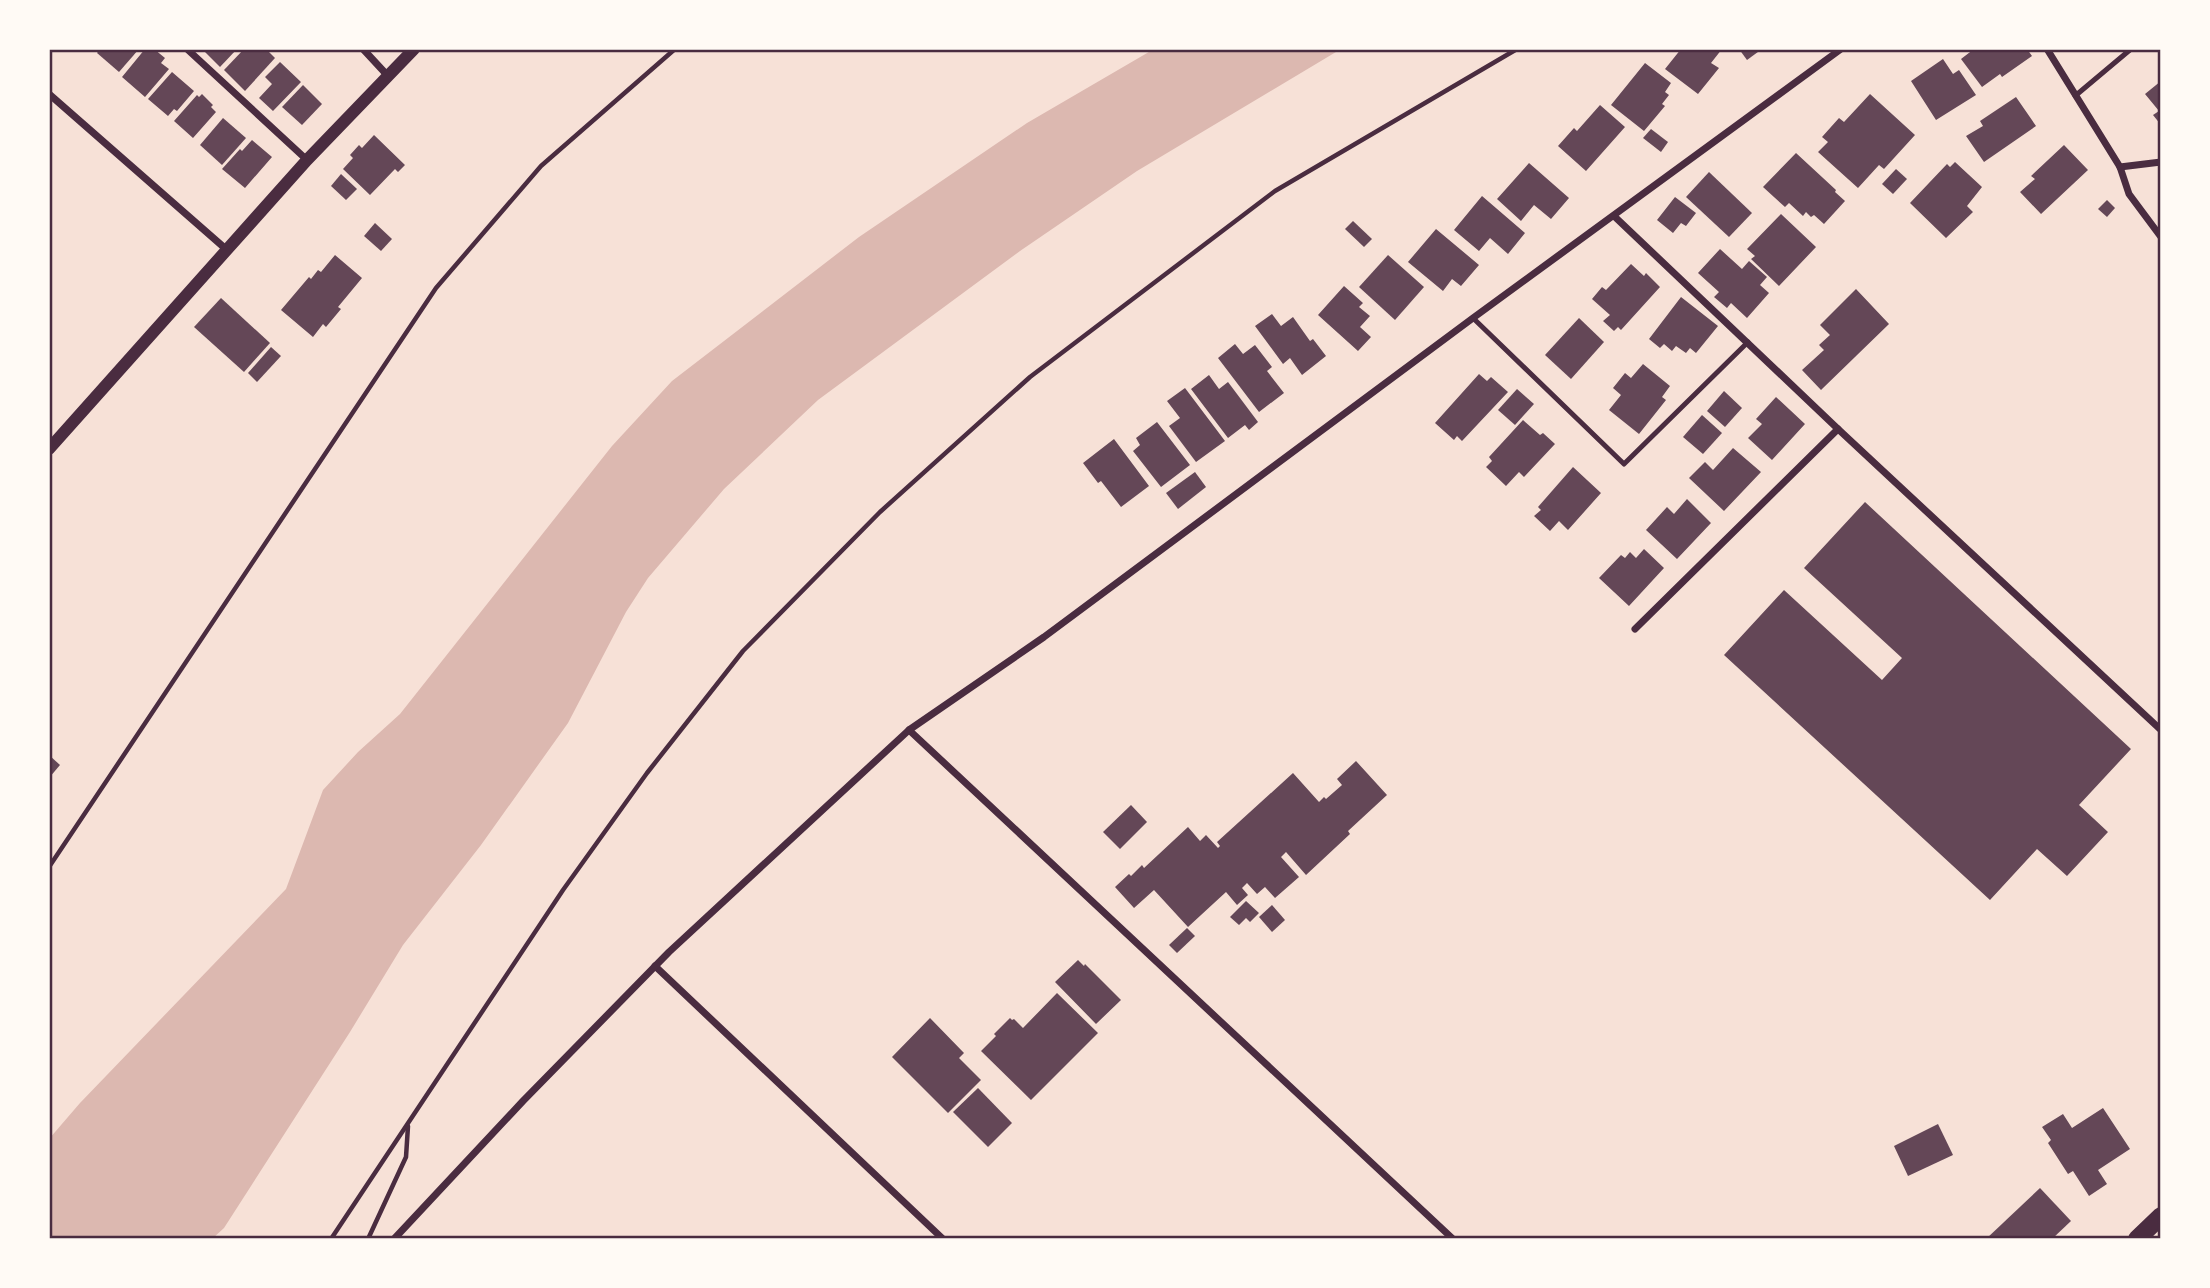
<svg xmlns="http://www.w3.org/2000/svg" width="2210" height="1288" font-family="'Public Sans',sans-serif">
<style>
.water{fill:#dcb8b0}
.building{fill:#644757}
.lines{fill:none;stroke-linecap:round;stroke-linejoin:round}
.path{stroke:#4a2c40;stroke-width:4.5}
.service{stroke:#4a2c40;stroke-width:5}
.minor{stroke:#4a2c40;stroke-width:7}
.tertiary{stroke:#4a2c40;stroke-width:12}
.primary{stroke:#4a2c40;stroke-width:18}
.neatline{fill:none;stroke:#4a2c40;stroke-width:2.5}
</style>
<rect width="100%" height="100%" fill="#f7e1d7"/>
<path class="water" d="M1154 49H1341L1137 171 1020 251 818 400 724 489 648 578 626 612 568 723 481 845 403 945 350 1032 224 1228 212 1239H49V1139L80 1103 286 889 323 790 358 752 400 714 612 446 672 381 859 237 1027 123Z"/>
<g class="building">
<path d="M100 49H139L119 72 97 53Z"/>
<path d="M145 49H154L165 58 161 63 169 69 145 97 122 77Z"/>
<path d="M202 49H237L220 67Z"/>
<path d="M244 49H266L275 58 245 91 224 70Z"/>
<path d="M1681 49H1722L1711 63 1719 68 1698 94 1665 69Z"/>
<path d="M1739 49H1762L1747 60Z"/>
<path d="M1974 49H2027L2032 56 2002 77 2000 74 1982 87 1961 59Z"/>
<path d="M1943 59 1953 74 1959 70 1976 95 1936 120 1911 81Z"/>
<path d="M280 62 301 82 273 111 259 98 272 84 265 77Z"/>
<path d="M1645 63 1671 83 1665 92 1669 95 1662 104 1665 106 1644 131 1611 105Z"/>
<path d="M172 72 194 91 177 111 174 109 168 116 148 99Z"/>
<path d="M2161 81V125L2153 115 2159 111 2145 94Z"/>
<path d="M303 85 322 104 302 125 282 107Z"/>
<path d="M202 94 213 105 211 107 216 112 193 138 174 121 197 95 199 97Z"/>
<path d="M1870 94 1915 135 1884 169 1879 165 1858 188 1818 152 1828 142 1822 137 1839 118 1844 122Z"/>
<path d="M2016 97 2036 126 1984 162 1966 136 1983 126 1980 121Z"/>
<path d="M1600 105 1625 127 1586 171 1558 146 1574 128 1577 131Z"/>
<path d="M223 118 246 138 222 165 200 145Z"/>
<path d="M1651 129 1668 142 1661 152 1643 138Z"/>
<path d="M374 135 405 165 398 172 395 169 370 195 343 169 353 158 350 155 359 145 362 148Z"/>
<path d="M252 140 272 157 245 188 222 169 240 149 242 151Z"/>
<path d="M2064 145 2088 170 2041 214 2020 192 2035 179 2031 176Z"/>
<path d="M1796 153 1836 190 1835 192 1845 201 1824 224 1814 215 1811 217 1806 212 1803 216 1789 203 1785 207 1763 187Z"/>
<path d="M1955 162 1982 187 1967 206 1973 212 1946 238 1910 203 1947 164 1950 167Z"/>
<path d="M1529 163 1569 198 1551 219 1534 205 1521 221 1497 199Z"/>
<path d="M1896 169 1907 179 1893 194 1882 184Z"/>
<path d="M1709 172 1752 213 1729 237 1686 197Z"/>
<path d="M341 174 357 189 346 200 331 186Z"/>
<path d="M1482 196 1525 233 1508 254 1490 238 1479 251 1454 230Z"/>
<path d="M1675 197 1696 213 1686 226 1681 223 1673 233 1657 220Z"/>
<path d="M2107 200 2115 208 2107 217 2098 209Z"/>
<path d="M1781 214 1816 247 1779 286 1751 259 1755 256 1747 249Z"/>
<path d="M1353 221 1372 239 1364 247 1345 229Z"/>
<path d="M375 223 392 239 381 251 364 236Z"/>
<path d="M1436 229 1479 265 1461 286 1452 279 1443 291 1408 262Z"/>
<path d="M1720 249 1742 269 1749 261 1767 277 1760 285 1769 293 1747 318 1731 303 1727 308 1714 297 1719 292 1698 273Z"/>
<path d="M335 255 362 278 338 307 341 309 326 327 323 324 313 337 281 310 309 277 311 279 318 270 321 272Z"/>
<path d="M1388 255 1424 287 1395 320 1359 287Z"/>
<path d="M1631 264 1644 276 1646 273 1660 287 1621 330 1618 327 1614 331 1603 321 1610 315 1592 299 1602 287 1606 290Z"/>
<path d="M1344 286 1363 303 1359 307 1370 316 1360 327 1371 337 1358 351 1318 315Z"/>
<path d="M1856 289 1889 324 1821 390 1802 370 1824 350 1819 345 1830 335 1820 325Z"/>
<path d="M1681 297 1718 326 1696 353 1690 348 1686 353 1676 346 1672 351 1664 344 1660 348 1649 339Z"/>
<path d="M221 298 270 343 244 372 194 327Z"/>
<path d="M1272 314 1281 326 1293 317 1310 341 1313 339 1326 356 1302 375 1290 358 1283 364 1255 326Z"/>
<path d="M1579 318 1604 342 1571 379 1545 355Z"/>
<path d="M1235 344 1243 354 1255 345 1272 367 1267 371 1284 393 1259 412 1218 358Z"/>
<path d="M271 347 281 356 257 382 248 373Z"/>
<path d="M1643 364 1670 386 1662 397 1666 400 1639 434 1609 410 1621 395 1613 388 1625 373 1631 378Z"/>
<path d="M1479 374 1487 381 1491 377 1508 392 1462 441 1457 436 1454 440 1435 423Z"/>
<path d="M1209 375 1219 389 1228 382 1258 422 1249 430 1245 425 1228 438 1191 389Z"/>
<path d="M1185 388 1225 441 1196 462 1169 426 1180 418 1167 401Z"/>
<path d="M1517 389 1534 404 1515 425 1498 410Z"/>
<path d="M1724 391 1742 408 1725 427 1707 411Z"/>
<path d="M1776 397 1805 424 1772 460 1748 438 1762 424 1756 419Z"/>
<path d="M1702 415 1722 433 1703 454 1683 437Z"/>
<path d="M1523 420 1540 435 1543 433 1555 444 1524 477 1519 472 1506 486 1486 467 1492 461 1489 457Z"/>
<path d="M1157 422 1190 465 1161 487 1133 451 1140 445 1136 438Z"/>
<path d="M1114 439 1149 486 1121 507 1101 481 1098 483 1083 463Z"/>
<path d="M1733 448 1761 472 1724 511 1689 478 1705 462 1713 470Z"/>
<path d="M1573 467 1601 493 1568 530 1559 521 1550 531 1534 516 1541 510 1538 507Z"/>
<path d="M1195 472 1206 487 1178 509 1166 493Z"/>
<path d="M1687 499 1711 523 1677 559 1646 530 1667 507 1674 514Z"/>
<path d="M1865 502 2131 749 2079 805 2108 832 2067 876 2037 849 1990 900 1724 655 1784 590 1882 680 1902 658 1804 568Z"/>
<path d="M1644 549 1664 568 1629 606 1599 578 1621 555 1625 558 1630 552 1636 558Z"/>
<path d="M49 755 60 765 49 778Z"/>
<path d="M1356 761 1387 795 1348 831 1350 834 1306 875 1286 852 1281 857 1299 877 1275 898 1265 887 1257 894 1247 883 1242 888 1248 895 1237 905 1226 892 1188 927 1154 890 1134 908 1115 887 1129 874 1131 876 1142 865 1144 868 1188 827 1200 841 1206 835 1218 848 1220 846 1217 842 1293 773 1319 802 1324 797 1326 799 1342 785 1337 779Z"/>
<path d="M1131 805 1147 822 1120 849 1103 832Z"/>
<path d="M1246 901 1259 913 1250 922 1246 918 1239 925 1230 917Z"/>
<path d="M1272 905 1285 920 1272 932 1259 917Z"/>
<path d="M1187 928 1195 936 1177 953 1169 945Z"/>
<path d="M1078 960 1084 966 1085 964 1121 1000 1096 1024 1055 982Z"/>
<path d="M1057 993 1098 1033 1031 1100 981 1051 996 1036 994 1034 1010 1018 1012 1020 1014 1019 1023 1028Z"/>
<path d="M930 1018 964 1053 959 1058 981 1080 948 1113 892 1057Z"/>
<path d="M978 1088 1012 1123 988 1147 953 1112Z"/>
<path d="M2103 1108 2130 1149 2098 1170 2107 1184 2089 1196 2073 1171 2068 1174 2048 1143 2051 1140 2042 1127 2063 1114 2072 1128Z"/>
<path d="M1938 1124 1953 1155 1908 1176 1894 1146Z"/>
<path d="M2040 1188 2071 1221 2052 1239H1986Z"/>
</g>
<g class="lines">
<g class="path">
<path d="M49 867 436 288 541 166 675 49"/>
<path d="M331 1239 563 890 647 773 743 651 880 512 1030 377 1275 191 1517 49"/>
<path d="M368 1239 406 1157 408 1126"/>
</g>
<g class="service">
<path d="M2075 96 2131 49"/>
<path d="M1473 318 1624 464 1748 342"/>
</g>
<g class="minor">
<path d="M187 49 307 160"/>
<path d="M363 49 388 76"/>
<path d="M2047 49 2120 167 2129 194 2161 237"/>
<path d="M49 94 227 250"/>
<path d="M2120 167 2161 162"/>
<path d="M1614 216 1838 429 2161 730"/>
<path d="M1635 629 1838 429"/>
<path d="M909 730 1453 1239"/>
<path d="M655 966 943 1239"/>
<path d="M394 1239 523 1101 669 952 909 730 1044 637 1473 318 1841 49"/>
</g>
<path class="tertiary" d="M49 449 307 160 414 49"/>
<path class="primary" d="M2137 1239 2161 1216"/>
</g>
<rect width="2210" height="1288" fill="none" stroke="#fffaf5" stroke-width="102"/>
<rect x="51" y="51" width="2108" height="1186" class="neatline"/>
</svg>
